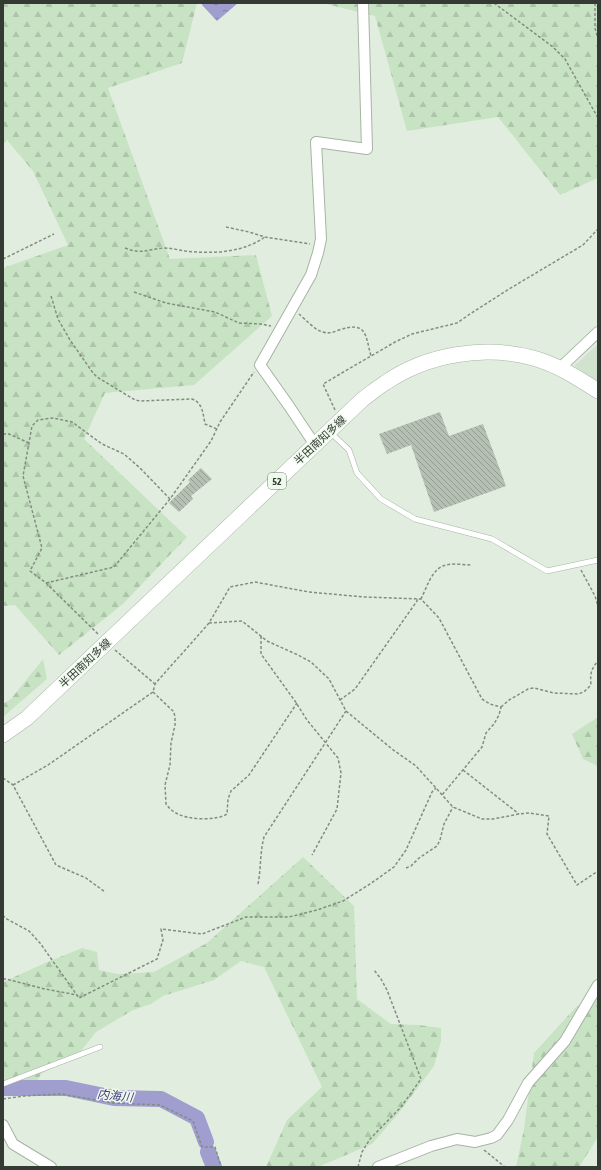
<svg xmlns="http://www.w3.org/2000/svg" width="601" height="1170" font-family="'Asap Condensed','Noto Sans JP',sans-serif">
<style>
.built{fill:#d1e3ce}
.forest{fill:url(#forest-firs)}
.water{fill:url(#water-ripples)}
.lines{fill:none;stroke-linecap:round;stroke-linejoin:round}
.river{stroke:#a09dcf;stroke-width:16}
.building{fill:url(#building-back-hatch)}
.service-casing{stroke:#a7b3a5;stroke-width:6}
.minor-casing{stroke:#a7b3a5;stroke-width:12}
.primary-casing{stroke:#a7b3a5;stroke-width:16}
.path{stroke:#848c82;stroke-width:1.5;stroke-dasharray:3 2;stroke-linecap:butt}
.service{stroke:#fff;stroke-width:5}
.minor{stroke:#fff;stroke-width:10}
.primary{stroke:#fff;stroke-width:15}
.labels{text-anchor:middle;stroke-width:3;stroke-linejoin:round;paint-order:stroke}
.shield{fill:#eefbec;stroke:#6c746b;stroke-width:1}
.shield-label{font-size:10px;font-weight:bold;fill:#353a34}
.street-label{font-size:11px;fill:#353a34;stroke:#eefbec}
.water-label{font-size:12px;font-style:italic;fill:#4a4281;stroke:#eefbec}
</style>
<defs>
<pattern id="forest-firs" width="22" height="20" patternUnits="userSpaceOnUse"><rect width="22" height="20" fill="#c8e3c3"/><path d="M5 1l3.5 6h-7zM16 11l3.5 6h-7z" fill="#acc4a8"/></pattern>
<pattern id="water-ripples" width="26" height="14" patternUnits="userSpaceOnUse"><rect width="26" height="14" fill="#a09dcf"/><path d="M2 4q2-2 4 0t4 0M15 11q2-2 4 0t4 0" fill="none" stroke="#8381a9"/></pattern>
<pattern id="building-back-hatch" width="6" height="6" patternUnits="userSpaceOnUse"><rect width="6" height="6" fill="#b4c0b2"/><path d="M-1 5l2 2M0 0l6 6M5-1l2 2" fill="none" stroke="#939d92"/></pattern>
</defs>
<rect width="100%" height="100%" fill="#e1eedf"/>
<path class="built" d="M598 344V382L574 366Z"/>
<g class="forest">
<path d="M3 3H197L182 63 108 88 170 259 256 255 272 316 194 385 105 393 84 439 187 537 123 604 59 655 15 605 3 606V268L68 245 33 171 7 140 3 144Z"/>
<path d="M322 3H598V178L560 195 498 117 407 131 375 16Z"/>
<path d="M43 659 47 679 3 717V704L11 699Z"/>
<path d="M598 717V766L583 759 572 734Z"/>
<path d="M303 857 354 906 357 999 391 1024 418 1025 441 1028V1041L434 1066 398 1114 372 1144 318 1167H266L287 1120 322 1087 264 967 241 961 214 980 163 996 151 1004 133 1010 96 1032 81 1051 41 1074 36 1083H3V982L45 963 82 948 97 952 99 970 118 974 154 972 207 943Z"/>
<path d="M598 998V1137L579 1167H516L524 1129 534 1053 576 1007Z"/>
</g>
<path class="water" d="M202 3H238L217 21 202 5Z"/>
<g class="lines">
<g class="river">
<path d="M3 1088H66L114 1098 161 1099 197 1118 206 1142"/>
<path d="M208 1152 214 1167"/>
</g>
</g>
<g class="building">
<path d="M440 412 449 436 483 424 506 486 434 512 411 445 387 454 379 434Z"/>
<path d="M201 468 212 479 191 496 193 499 179 512 169 503 190 482 188 480Z"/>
</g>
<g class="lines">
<defs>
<g id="service">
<path d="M330 432 349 450 357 473 381 499 415 519 492 539 547 571 598 560"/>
<path d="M3 1084 100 1047"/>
</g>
<g id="minor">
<path d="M560 368 598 332"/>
<path d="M315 445 289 406 260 365 311 275 318 253 321 239 316 142 367 149 363 3"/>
<path d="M3 1125 13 1144 51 1167"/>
<path d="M378 1167 431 1146 457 1139 475 1142 491 1138 497 1135 508 1120 528 1083 565 1041 598 985"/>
</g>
<path id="primary" d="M3 735 27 718 363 399C370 394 377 388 385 383 427 354 484 345 533 358 556 364 578 378 598 391"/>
</defs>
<use href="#service" class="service-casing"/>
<use href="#minor" class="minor-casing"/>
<use href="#primary" class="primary-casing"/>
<g class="path">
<path d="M494 3 553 47 565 59 598 118"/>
<path d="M595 3V28L598 39"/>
<path d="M226 227 249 232 265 237 310 244"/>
<path d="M125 248C143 255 147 249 164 248 171 248 178 250 185 251 212 254 242 253 265 237"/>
<path d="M3 259 54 234"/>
<path d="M134 292 166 303 215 312 239 323 261 324 271 326"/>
<path d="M51 296 58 319 70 340 93 373 97 377 135 400 140 401 192 399C203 403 203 414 205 424L217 429"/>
<path d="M299 314C305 319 316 331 323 332 329 334 334 332 339 330 367 321 365 334 371 356"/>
<path d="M335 410 323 384 395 342 412 334 457 323 470 314 509 289 583 245 598 229"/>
<path d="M3 434H9L29 443"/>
<path d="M581 570 595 596 598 606"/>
<path d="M46 583 114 567 170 499 211 441 220 422 254 372"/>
<path d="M421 599C427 587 432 568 446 565 454 563 464 565 472 565"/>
<path d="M209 623 242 621 267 641 298 655 311 662 329 679 346 711 392 749 416 766 453 807 482 819H493L519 814 529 813 549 816 547 834 577 885 598 871"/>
<path d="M98 634 46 583 30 571 42 548 23 476 32 426 38 420 53 418 72 422 102 444 124 454 140 468 170 499"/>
<path d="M261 636V654L295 701 307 720 338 758 341 773 337 809 312 855"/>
<path d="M115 650 155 684"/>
<path d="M153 692 174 712 175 718V725L171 743 170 765 165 785 166 804C169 808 172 811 176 813 187 820 217 821 227 814L228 799 231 791 249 775 297 703"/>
<path d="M340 700 355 689 417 601V599"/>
<path d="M501 707 509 700 528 689 534 688 554 693 579 694 585 691 591 685C590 674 591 669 598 661"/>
<path d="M463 770 519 814"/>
<path d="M3 778 13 785 56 865 86 878 105 892"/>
<path d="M13 785 48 765 153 692 155 684 209 623 230 587 255 582 309 592 364 597 421 599 439 618 482 699 490 704 501 707 499 715 494 724 486 733 482 747 442 795"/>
<path d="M406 868 411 866 419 858 437 846 440 840 444 824 453 807"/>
<path d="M258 884C261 869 260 852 264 837L346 711"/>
<path d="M3 915 5 918 29 931 40 943 79 998 157 959 163 940 161 929 202 934 246 917H289L317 910 343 901 370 884 394 867 406 850 432 792 436 788"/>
<path d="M3 979H6L45 989 77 995"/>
<path d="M3 1099 24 1096 61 1094 113 1103 160 1105 193 1121 202 1147H215L221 1167"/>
<path d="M484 1150 505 1167"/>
<path d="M358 1167 362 1152 370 1139 401 1107 421 1079 387 990 381 979 374 970"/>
</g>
<use href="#service" class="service"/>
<use href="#minor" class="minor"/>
<use href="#primary" class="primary"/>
</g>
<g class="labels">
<rect class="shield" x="268" y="473" width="18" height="16" rx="3"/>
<g class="shield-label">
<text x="277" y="485">52</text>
</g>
<g class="street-label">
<text transform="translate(320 440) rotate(-43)" y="4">半田南知多線</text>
<text transform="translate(85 663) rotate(-43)" y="4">半田南知多線</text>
</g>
<g class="water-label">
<text transform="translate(115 1096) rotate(6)" y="4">内海川</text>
</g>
</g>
<rect width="601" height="1170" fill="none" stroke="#353a34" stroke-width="8"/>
</svg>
